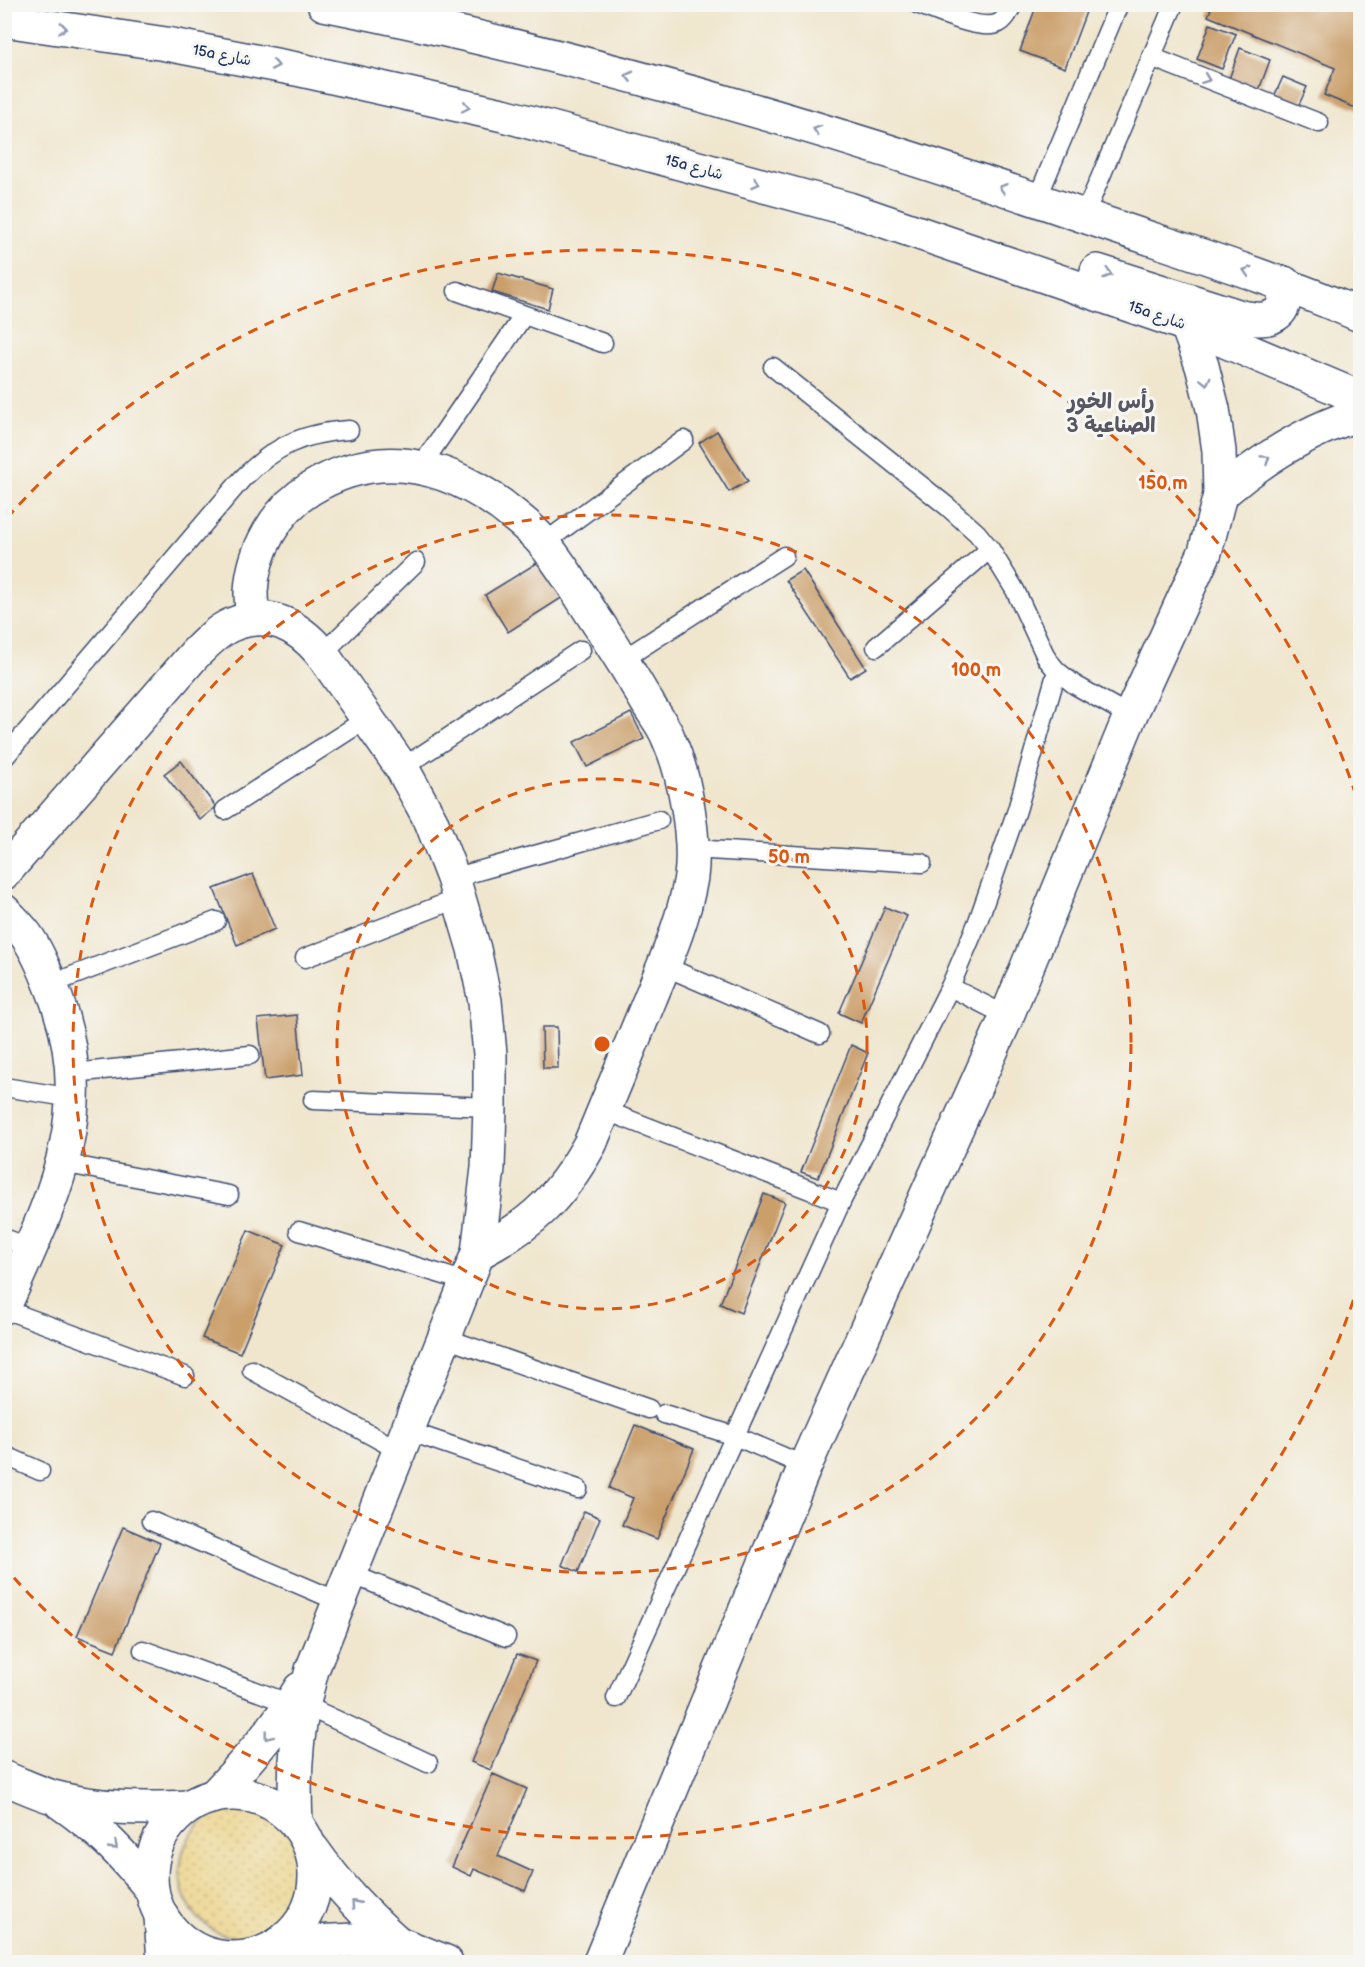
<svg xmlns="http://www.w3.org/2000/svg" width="1365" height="1967" font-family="'Balsamiq Sans','Playpen Sans Arabic',sans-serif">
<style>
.sand{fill:url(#sand-dots);stroke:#84847e;stroke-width:1.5}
.building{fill:#ca9f6a}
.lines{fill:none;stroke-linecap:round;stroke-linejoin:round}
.lane-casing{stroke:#3b4a6f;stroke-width:21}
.street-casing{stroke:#3b4a6f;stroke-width:36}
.secondary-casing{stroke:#3b4a6f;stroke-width:36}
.lane{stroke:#fff;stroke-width:18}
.street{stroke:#fff;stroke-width:33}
.secondary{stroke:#fff;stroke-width:33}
.oneway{stroke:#8d97ae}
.ring{fill:none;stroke:#de5710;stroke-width:3;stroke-dasharray:10 8}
.labels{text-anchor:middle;stroke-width:6;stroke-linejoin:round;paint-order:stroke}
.street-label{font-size:15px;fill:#1b2f5e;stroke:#f6f6f2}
.district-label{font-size:21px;font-weight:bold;fill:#585662;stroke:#f6f6f2}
.centre{fill:#de5710;stroke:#f6f6f2;stroke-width:3}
.ring-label{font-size:18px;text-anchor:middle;font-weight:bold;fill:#de5710;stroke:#f6f6f2;stroke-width:6;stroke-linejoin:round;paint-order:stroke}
</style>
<defs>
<pattern id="sand-dots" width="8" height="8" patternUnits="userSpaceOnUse" patternTransform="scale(1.5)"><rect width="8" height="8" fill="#eeda9e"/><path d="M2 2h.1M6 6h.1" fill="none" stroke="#ccbb8a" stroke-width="1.8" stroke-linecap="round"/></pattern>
</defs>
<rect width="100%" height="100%" fill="#f6f6f2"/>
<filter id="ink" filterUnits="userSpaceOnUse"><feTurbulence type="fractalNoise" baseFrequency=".0167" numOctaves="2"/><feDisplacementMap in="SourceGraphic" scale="12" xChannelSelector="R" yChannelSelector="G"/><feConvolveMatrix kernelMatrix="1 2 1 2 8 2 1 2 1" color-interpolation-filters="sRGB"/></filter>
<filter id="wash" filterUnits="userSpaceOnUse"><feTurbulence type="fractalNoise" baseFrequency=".008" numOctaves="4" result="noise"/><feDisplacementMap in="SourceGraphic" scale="24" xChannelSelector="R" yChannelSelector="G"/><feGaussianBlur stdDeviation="1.35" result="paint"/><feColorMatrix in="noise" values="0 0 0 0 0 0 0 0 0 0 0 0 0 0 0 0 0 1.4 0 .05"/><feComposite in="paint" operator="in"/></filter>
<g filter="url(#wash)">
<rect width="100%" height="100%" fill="#f0e6ce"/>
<circle class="sand" cx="247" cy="1872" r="67"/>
<g id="blocks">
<g class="building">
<path d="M1037 4H1089L1065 68 1020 51Z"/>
<path d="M1213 4H1360V110L1324 95 1335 68 1208 16Z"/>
<path d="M1210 24 1236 34 1222 69 1197 59Z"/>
<path d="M1240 48 1270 60 1259 90 1229 79Z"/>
<path d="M1283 77 1307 87 1297 109 1273 99Z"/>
<path d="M498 273 553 289 548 309 492 292Z"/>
<path d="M717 431 748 481 729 492 699 443Z"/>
<path d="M540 561 563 597 508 632 485 595Z"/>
<path d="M803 570 866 668 850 678 786 580Z"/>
<path d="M631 713 644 739 587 767 574 742Z"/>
<path d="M181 761 216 807 200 820 164 774Z"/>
<path d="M253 874 275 929 237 945 214 889Z"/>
<path d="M885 907 907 916 861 1023 839 1013Z"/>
<path d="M297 1015 303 1075 265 1080 258 1019Z"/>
<path d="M542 1027H557L558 1068H543Z"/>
<path d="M851 1045 868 1053 818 1178 801 1172Z"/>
<path d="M764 1194 785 1202 741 1313 720 1304Z"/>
<path d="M248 1230 285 1245 240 1353 202 1338Z"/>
<path d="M635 1425 694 1449 657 1539 622 1525 633 1498 609 1488Z"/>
<path d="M584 1511 600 1518 578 1572 562 1565Z"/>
<path d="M123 1527 160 1543 115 1651 77 1636Z"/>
<path d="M517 1654 536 1661 491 1770 471 1762Z"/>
<path d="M493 1774 527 1789 498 1856 533 1872 525 1891 474 1869 471 1876 452 1867Z"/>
</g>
</g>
</g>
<g filter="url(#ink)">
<use href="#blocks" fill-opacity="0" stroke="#3b4a6f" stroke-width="1.5"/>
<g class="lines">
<defs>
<g id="lane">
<path d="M917 4C937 11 981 32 999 23 1006 19 1009 12 1013 4"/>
<path d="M1151 57 1319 123"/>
<path d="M1037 199 1119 4"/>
<path d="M1084 216 1174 4"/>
<path d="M457 291 603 343"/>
<path d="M773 367 948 507 977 533 990 549 1015 590 1047 659 1057 671 1075 685 1130 716"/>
<path d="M421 466 524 315"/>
<path d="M544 543 684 440"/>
<path d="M876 647 990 549"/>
<path d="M322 654 416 562"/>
<path d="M622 660 784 556"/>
<path d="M4 758 242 479C275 446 302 433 349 430"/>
<path d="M402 768 581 650"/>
<path d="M225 810 368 718"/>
<path d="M692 849 922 863"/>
<path d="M453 878 659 820"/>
<path d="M305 958 459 898"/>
<path d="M664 966 820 1034"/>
<path d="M51 984 216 921"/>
<path d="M950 987 1007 1016"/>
<path d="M73 1073 250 1055"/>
<path d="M4 1087 73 1098"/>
<path d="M313 1100 490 1107"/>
<path d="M604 1110 841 1202"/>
<path d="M62 1163 229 1195"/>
<path d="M299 1231 467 1282"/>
<path d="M4 1238 31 1248"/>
<path d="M4 1309 185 1376"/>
<path d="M445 1338 649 1409"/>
<path d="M252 1370 400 1451"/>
<path d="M664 1414 735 1436 805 1466"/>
<path d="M408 1431 578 1489"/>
<path d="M4 1455 40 1471"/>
<path d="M151 1521 340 1602"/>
<path d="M351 1574 506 1637"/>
<path d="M143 1650 291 1704"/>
<path d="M616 1698 841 1202 950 987 978 921 1017 810 1057 671"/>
<path d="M302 1704 428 1763"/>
</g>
<g id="street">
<path d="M1220 495C1262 459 1307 430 1360 414"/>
<path d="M253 619C252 610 251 601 251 592 253 551 276 510 310 489 376 448 441 462 501 505 516 517 533 529 545 545 566 571 583 601 602 629 619 655 635 681 650 707 657 718 665 728 669 740 685 775 696 839 691 877 684 920 666 960 650 999 630 1048 610 1096 590 1144 560 1198 533 1224 478 1253"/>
<path d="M4 873 194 655C205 644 217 631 231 625 268 609 298 625 322 654L402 768 431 821 453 878 474 949 485 1001 490 1054V1107L488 1168 478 1253 312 1670C297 1724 293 1766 296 1822"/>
<path d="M4 911C12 919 20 927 26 935 38 951 50 982 57 1001 98 1117 50 1203 4 1307"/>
<path d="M4 1778C20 1784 36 1792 53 1797 97 1809 143 1809 188 1807"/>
<circle cx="233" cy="1876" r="82"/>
<path d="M214 1796C246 1763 276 1729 300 1689"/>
<path d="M61 1803C100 1830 122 1853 152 1890"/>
<path d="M313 1850C339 1887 364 1913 398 1943"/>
<path d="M161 1916 164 1962"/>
<path d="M271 1950 312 1942 355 1940 398 1943 446 1962"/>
<path d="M600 1962 805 1466 1007 1016 1130 716 1205 552 1220 495 1219 451 1213 409 1202 366 1187 325"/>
</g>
<g id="secondary">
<path d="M324 4C582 55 836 130 1084 216 1176 248 1270 276 1360 315"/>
<path d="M4 20 166 44 296 69 503 115 849 209 1187 325 1360 398"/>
<path d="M1097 271 1241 317C1270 323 1289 317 1284 283"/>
</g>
</defs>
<use href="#lane" class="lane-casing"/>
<use href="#street" class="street-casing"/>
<use href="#secondary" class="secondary-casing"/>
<use href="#lane" class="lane"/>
<use href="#street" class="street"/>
<use href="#secondary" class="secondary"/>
</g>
<defs><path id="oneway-chevron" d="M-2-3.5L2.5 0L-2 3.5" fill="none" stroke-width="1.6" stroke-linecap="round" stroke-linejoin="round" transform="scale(1.5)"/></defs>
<g class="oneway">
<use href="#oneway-chevron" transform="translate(63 28) rotate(7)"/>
<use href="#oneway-chevron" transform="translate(275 65) rotate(11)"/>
<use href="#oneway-chevron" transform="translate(629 76) rotate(-166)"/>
<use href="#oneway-chevron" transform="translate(1206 79) rotate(21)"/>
<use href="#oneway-chevron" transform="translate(466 107) rotate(12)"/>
<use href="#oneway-chevron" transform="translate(817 130) rotate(-162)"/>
<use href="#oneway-chevron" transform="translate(756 183) rotate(15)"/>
<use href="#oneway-chevron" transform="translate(1003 188) rotate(-162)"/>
<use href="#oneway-chevron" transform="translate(1247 271) rotate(-162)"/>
<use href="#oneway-chevron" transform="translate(1108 274) rotate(18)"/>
<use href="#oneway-chevron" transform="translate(1206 381) rotate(76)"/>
<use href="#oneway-chevron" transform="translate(1266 459) rotate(-34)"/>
<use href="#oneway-chevron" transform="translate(268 1736) rotate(128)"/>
<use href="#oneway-chevron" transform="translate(114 1846) rotate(43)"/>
<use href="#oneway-chevron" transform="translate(355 1904) rotate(-132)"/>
</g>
</g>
<g class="ring">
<circle cx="602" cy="1044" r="265"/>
<circle cx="602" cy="1044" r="529"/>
<path d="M1359 1283A794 794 0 0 1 7 1570M7 518A794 794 0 0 1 1359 805"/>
</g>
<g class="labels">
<g class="street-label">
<text transform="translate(222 55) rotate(11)" y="5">15a شارع</text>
<text transform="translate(694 167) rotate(15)" y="5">15a شارع</text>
<text transform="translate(1157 315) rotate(19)" y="5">15a شارع</text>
</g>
<g class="district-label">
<text x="1111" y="408">رأس الخور<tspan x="1111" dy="24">الصناعية 3</tspan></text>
</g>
</g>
<circle cx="602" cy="1044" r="9" class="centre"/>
<g class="ring-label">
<text x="1163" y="489">150 m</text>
<text x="976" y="676">100 m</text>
<text x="789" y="863">50 m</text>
</g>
<rect width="1365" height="1967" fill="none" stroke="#f6f6f2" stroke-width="24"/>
</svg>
